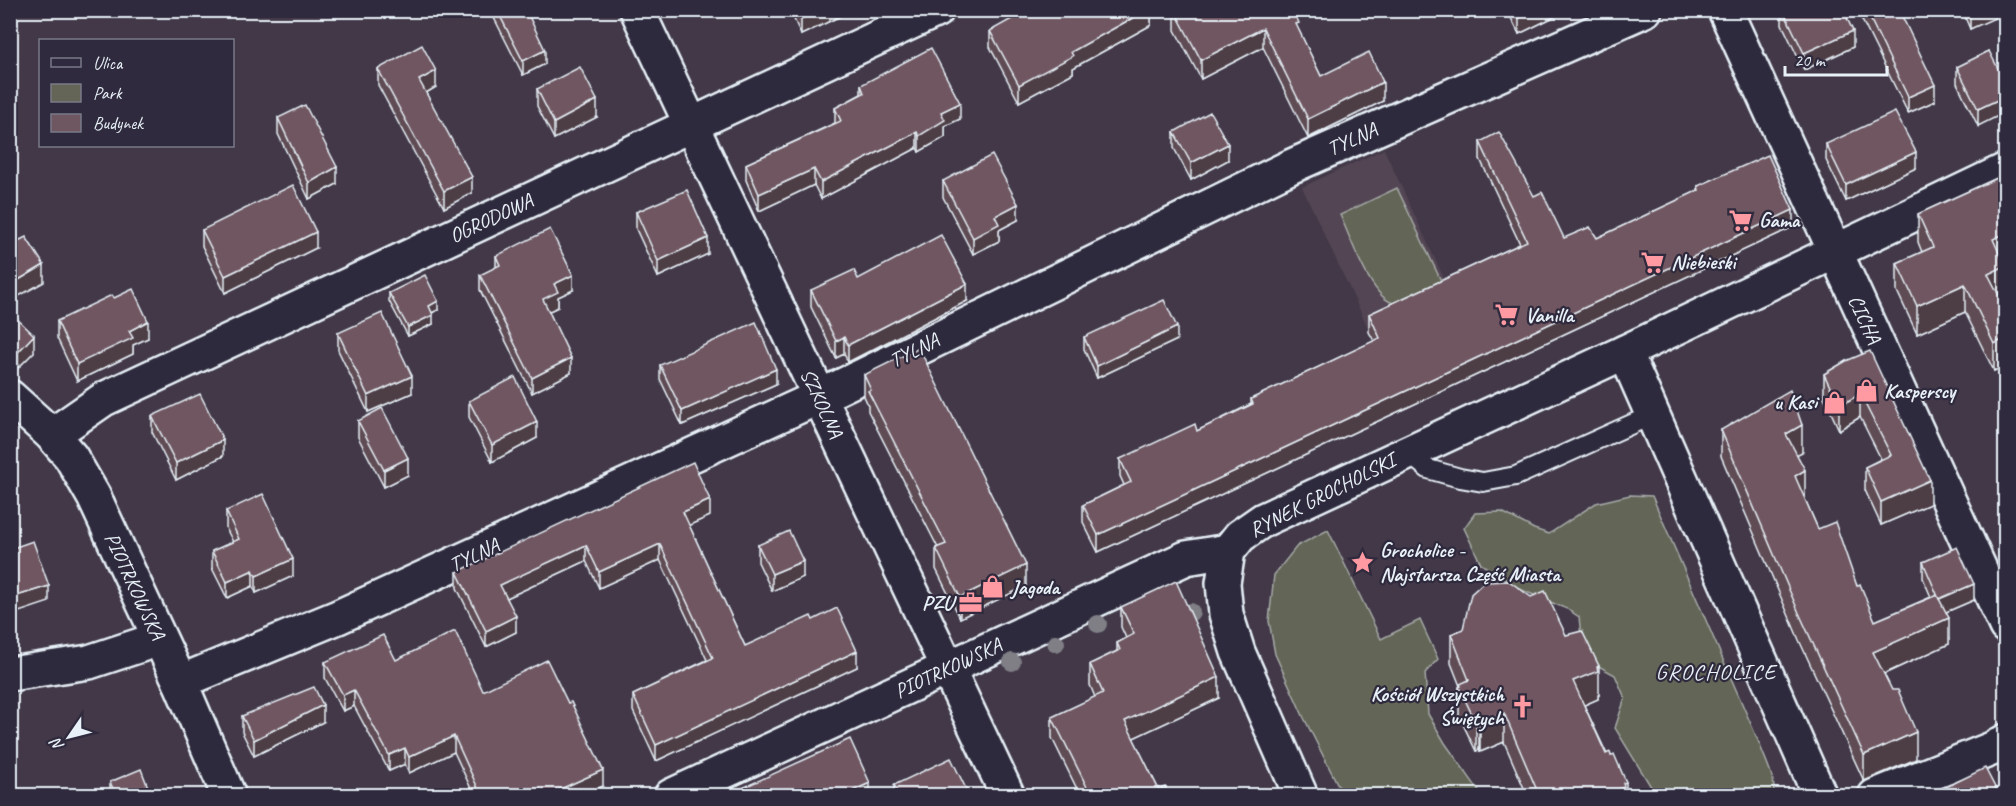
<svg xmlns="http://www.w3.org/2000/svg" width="2016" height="806" font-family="Caveat,sans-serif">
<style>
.built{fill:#534553}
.green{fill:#646557;stroke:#a6aba8;stroke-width:1.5}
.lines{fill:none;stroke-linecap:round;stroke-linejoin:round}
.lane-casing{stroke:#e8f1f8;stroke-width:22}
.street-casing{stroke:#e8f1f8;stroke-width:38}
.secondary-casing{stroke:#e8f1f8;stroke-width:38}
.lane{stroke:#2f2a3d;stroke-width:18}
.street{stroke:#2f2a3d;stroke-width:33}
.secondary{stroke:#2f2a3d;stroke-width:33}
.tree{fill:#807f86}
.wall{fill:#5f4b53;stroke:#e8f1f8;stroke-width:1.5}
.shaded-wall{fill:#4e3d44;stroke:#e8f1f8;stroke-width:1.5}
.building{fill:#6f5761;stroke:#e8f1f8;stroke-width:1.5}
.labels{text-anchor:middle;stroke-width:4.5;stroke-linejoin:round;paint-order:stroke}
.street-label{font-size:21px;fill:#e8f1f8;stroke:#2f2a3d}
.poi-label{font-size:21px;font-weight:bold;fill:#e8f1f8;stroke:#2f2a3d;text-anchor:start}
.neighbourhood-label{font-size:22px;letter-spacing:1.5px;fill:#e8f1f8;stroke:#2f2a3d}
</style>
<rect width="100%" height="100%" fill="#423848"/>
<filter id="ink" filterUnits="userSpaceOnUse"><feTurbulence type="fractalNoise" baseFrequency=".0167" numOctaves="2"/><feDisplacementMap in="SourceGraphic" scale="12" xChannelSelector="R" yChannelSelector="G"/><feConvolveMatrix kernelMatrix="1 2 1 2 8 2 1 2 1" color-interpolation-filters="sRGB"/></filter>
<g filter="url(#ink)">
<path class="built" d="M1384 149 1487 371 1406 409 1302 187Z"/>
<g class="green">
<path d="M1397 188 1444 287C1432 291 1407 304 1395 303 1372 302 1349 234 1340 215Z"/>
<path d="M1630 495 1652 496 1760 745C1765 760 1776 779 1774 795H1656L1615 728 1625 698 1615 675 1593 663 1581 636 1579 617 1567 609 1522 590 1481 564 1464 528 1475 513 1502 512 1534 529 1549 534 1596 503Z"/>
<path d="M1328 530 1381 639 1420 620 1438 659 1425 673 1428 714 1445 743 1482 795H1343L1304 718 1275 654 1269 621 1274 575 1297 546Z"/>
</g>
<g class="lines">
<defs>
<path id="lane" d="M1407 452 1428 469 1460 478 1483 482 1516 476 1652 415"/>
<g id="street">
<path d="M637 10 1008 796"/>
<path d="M1725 10 2006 626"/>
<path d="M1625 352 1820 796"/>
<path d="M52 435 104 399 937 10"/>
<path d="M10 674 89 662 159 639"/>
<path d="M180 682 338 617 819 397 1292 166 1645 10"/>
<path d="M1875 796 1994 748 2006 741"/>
</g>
<g id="secondary">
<path d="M10 397 52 435 71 457 94 497 180 682 229 796"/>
<path d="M671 796 1186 558 1228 551"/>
<path d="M1301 796 1238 652 1226 614 1223 583 1228 551 1240 536 1263 520 1625 352 2006 170"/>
</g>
</defs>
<use href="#lane" class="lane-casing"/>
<use href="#street" class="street-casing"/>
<use href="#secondary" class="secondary-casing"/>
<use href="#lane" class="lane"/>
<use href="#street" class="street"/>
<use href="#secondary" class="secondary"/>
</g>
<g class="tree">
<circle cx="1191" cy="612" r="9"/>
<circle cx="1098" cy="624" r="9"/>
<circle cx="1056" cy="643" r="9"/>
<circle cx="1012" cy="662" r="9"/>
</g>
<g class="wall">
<path d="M490 10H526L545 64 523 75Z"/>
<path d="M790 10H853L801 35Z"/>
<path d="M1151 10V25L1073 68V73L1019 102 990 47V31Z"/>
<path d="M1507 10H1568L1519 34Z"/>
<path d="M1782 10H1843L1853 47 1804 70 1782 24Z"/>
<path d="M1861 10H1899L1935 101 1908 113 1861 18Z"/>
<path d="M1962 10H2006L1970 29Z"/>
<path d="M1175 11 1299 31 1321 76 1383 101 1308 138 1263 47 1201 79 1175 30Z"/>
<path d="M1989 51 1978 126 1957 83V67Z"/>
<path d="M378 69 436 87 426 93 472 193 444 208 378 85Z"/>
<path d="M861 85 960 119 945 126V137L919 152 917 148 821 199 814 185 759 211 746 180V164L835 123V108L861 94Z"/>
<path d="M537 89 597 117 554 139 537 106Z"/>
<path d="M278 118 337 184 309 199 278 134Z"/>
<path d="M1174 132 1228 160 1191 180 1174 148Z"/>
<path d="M1480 142 1564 238H1597L1698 191V186L1793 227 1098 552 1083 522V505L1124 485 1120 476V459L1197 431 1251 404V399L1374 341 1369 332V314L1520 244 1480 159Z"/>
<path d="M1826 144 1916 168 1846 201 1826 160Z"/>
<path d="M2006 174V261L2003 262 2005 294 1999 296 2006 309V365L1994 371 1965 312 1917 334 1897 291V263L1922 252 1918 242V214Z"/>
<path d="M943 181 1018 220 999 230V241L973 254 943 197Z"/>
<path d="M636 212 708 254 658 277 636 229Z"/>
<path d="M202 230 316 248 225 293 202 246Z"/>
<path d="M496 256 573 290 558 297V307L549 311 571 373 532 393 480 290V275L496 268Z"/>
<path d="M858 279 967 301 848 362 844 354 836 358 811 307V290Z"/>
<path d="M389 293 438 310 431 313 433 324 408 336 389 301Z"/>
<path d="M114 298 148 338 133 345V354L77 381 57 338V321Z"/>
<path d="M10 312 34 352 18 368 10 362Z"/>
<path d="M338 333 412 393 368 412 338 350Z"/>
<path d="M1084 337 1177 340 1097 378 1084 349Z"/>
<path d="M1846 361 1930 504 1881 525 1865 490V467L1881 459 1860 417 1839 430 1824 397V374Z"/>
<path d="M660 365 776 384 682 425 660 379Z"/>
<path d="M864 375 1026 586 960 618 936 569V548H938L868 411V405L864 396Z"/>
<path d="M469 401 537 438 492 462 469 417Z"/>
<path d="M152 416 223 456 176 480 152 432Z"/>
<path d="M358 421 408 475 384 487 358 437Z"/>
<path d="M1721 430 1802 452 1797 454 1805 497H1804L1818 529 1857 586 1875 621 1931 597 1923 578V562L1974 600 1946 612 1949 644 1884 674 1916 759 1864 781 1799 640 1721 456Z"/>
<path d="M2006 505V533L2001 524V508Z"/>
<path d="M226 511 293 576 256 593 253 586 227 598 212 568V551L233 542 226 528Z"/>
<path d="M710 516 689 525 745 646 813 620 857 667 656 761 633 711V695L707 660 660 560 599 588 586 561 507 598 516 632 486 647 457 588V572Z"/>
<path d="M758 545 803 577 772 591 758 562Z"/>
<path d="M1121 607 1219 698 1133 738 1159 790 1169 795H1080L1052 738V717L1095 697 1090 685V664L1117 651V643L1126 638 1121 627Z"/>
<path d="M1451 634 1566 635 1599 695H1598V699L1584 705 1626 795H1527L1504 742 1480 752 1479 750 1476 751 1459 716V687L1460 686 1451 663Z"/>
<path d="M396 660 483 691 603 786 582 795H474L454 752 409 773 405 764 389 771 354 706 343 711 325 678V662Z"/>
<path d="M242 716 323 722 254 756 242 732Z"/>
<path d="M110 782 151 795H110Z"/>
<path d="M894 785 969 795H894Z"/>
</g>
<g class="shaded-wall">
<path d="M819 10H853L801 35V19Z"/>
<path d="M1147 10H1151V25L1073 68V73L1019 102V85L1071 52Z"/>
<path d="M1535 10H1568L1519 34V18Z"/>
<path d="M1975 10H2006V13L1970 29V13Z"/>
<path d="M1263 28V47L1201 79V60Z"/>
<path d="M1853 31V47L1804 70V53Z"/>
<path d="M545 50V64L523 75V61Z"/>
<path d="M436 71V87L419 97V80Z"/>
<path d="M1383 82V101L1308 138V119Z"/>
<path d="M1935 85V101L1908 113V97Z"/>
<path d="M2006 96V112L1978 126V109Z"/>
<path d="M597 100V117L554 139V123Z"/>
<path d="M960 103V119L945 126V137L919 152V136L941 112Z"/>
<path d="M917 132V148L821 199V182Z"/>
<path d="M1228 144V160L1191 180V163Z"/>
<path d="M1916 152V168L1846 201V185Z"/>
<path d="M337 167V184L309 199V183Z"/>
<path d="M814 169V185L759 211V194Z"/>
<path d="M472 177V193L444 208V191Z"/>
<path d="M1018 204V220L999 230V241L973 254V238L995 216Z"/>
<path d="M1793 210V227L1098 552V535Z"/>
<path d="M316 232V248L225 293V276Z"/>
<path d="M2006 233V261L1993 266V239Z"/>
<path d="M708 238V254L658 277V261Z"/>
<path d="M44 265V282L10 301V285Z"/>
<path d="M2005 266V294L1988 301V274Z"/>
<path d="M573 275V290L558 297V307L543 314V299L554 284Z"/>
<path d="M967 284V301L848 362V345Z"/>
<path d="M1965 284V312L1917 334V306Z"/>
<path d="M438 301V310L429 314V306Z"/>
<path d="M433 315V324L408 336V327Z"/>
<path d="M148 321V338L133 345V354L77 381V364L129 331Z"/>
<path d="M1177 327V340L1097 378V366Z"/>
<path d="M34 335V352L18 368V352Z"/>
<path d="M844 337V354L836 358V341Z"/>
<path d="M2006 338V365L1994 371V344Z"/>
<path d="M571 358V373L532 393V378Z"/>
<path d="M776 369V384L682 425V411Z"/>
<path d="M412 376V393L368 412V396Z"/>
<path d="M1860 394V417L1839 430V406Z"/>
<path d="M537 422V438L492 462V445Z"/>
<path d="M1802 425V452L1786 460V434Z"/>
<path d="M223 440V456L176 480V463Z"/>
<path d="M408 458V475L384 487V470Z"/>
<path d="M1805 470V497L1795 503V476Z"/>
<path d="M1930 480V504L1881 525V502Z"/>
<path d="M710 500V516L683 528V512Z"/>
<path d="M660 544V560L599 588V572Z"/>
<path d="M586 545V561L500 601V585Z"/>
<path d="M293 559V576L256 593V576Z"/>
<path d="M803 561V577L772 591V574Z"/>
<path d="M1026 565V586L960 618V597Z"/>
<path d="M253 570V586L227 598V582Z"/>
<path d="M1974 584V600L1939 615V599Z"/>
<path d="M49 586V602L10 615V598Z"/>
<path d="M516 616V632L486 647V631Z"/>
<path d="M1949 618V644L1873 679V652Z"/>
<path d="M857 651V667L656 761V745Z"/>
<path d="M1599 666V695H1598V699L1573 710V681Z"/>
<path d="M1219 677V698L1125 742V721Z"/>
<path d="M354 690V706L343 711V695Z"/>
<path d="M323 705V722L254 756V740Z"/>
<path d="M1504 713V742L1480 752V723Z"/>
<path d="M1479 721V750L1476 751V723Z"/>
<path d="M1916 732V759L1864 781V755Z"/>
<path d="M454 736V752L409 773V757Z"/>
<path d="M405 748V764L389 771V755Z"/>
<path d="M603 770V786L582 795H547Z"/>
<path d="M1626 782V795H1604L1623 783Z"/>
<path d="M870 783V795H843Z"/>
</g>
<g class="building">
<path d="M497 10H526L545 50 523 61Z"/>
<path d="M797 10H819L801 19Z"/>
<path d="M1028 10H1147L1071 52 1073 56 1019 85 990 31Z"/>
<path d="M1293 10 1299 23 1296 24 1321 76 1369 52 1383 82 1308 119 1263 28 1201 60 1175 11Z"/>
<path d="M1516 10H1535L1519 18Z"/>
<path d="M1783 10H1843L1853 31 1804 53Z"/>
<path d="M1866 10H1899L1935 85 1908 97Z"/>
<path d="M422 45 436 71 419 80 472 177 444 191 378 69Z"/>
<path d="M931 48 960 103 941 112 945 120 919 136 917 132 821 182 814 169 759 194 746 164 841 121 835 108 864 93 861 85Z"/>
<path d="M1989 51 2006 84V96L1978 109 1957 67Z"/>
<path d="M580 67 597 100 554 123 537 89Z"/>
<path d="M305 105 337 167 309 183 278 118Z"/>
<path d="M1210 112 1228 144 1191 163 1174 132Z"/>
<path d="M1895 112 1916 152 1846 185 1826 144Z"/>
<path d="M1499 132 1534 196 1542 192 1564 238 1590 227 1597 238 1699 190 1698 186 1768 155 1793 210 1098 535 1083 505 1131 482 1120 459 1195 424 1197 431 1253 404 1251 399 1380 338 1369 314 1527 241 1480 142Z"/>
<path d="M992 155 1018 204 995 216 999 224 973 238 943 181Z"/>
<path d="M2006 174V233L1993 239 2005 266 1988 274 2006 309V338L1994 344 1965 284 1917 306 1897 263 1933 247 1918 214Z"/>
<path d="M293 185 316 232 225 276 202 230Z"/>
<path d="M687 190 708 238 658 261 636 212Z"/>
<path d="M550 229 573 275 554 284 558 292 543 299 571 358 532 378 480 275 500 265 496 256Z"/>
<path d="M941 235 967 284 848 345 844 337 836 341 811 290 854 270 858 279Z"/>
<path d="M26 237 44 265 10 285V245Z"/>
<path d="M425 275 438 301 429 306 433 315 408 327 389 293Z"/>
<path d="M133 289 148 321 129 331 133 338 77 364 57 321 112 295 114 298Z"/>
<path d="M1164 300 1177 327 1097 366 1084 337Z"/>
<path d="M10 312 34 335 18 352 10 345Z"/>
<path d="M382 313 412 376 368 396 338 333Z"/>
<path d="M756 322 776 369 682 411 660 365Z"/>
<path d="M919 348 1026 565 960 597 936 548 946 544 868 391 871 390 864 375Z"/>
<path d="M1870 351 1930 480 1881 502 1865 467 1891 455 1860 394 1839 406 1824 374 1846 361Z"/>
<path d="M515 377 537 422 492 445 469 401Z"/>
<path d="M1790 390 1802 425 1786 434 1805 470 1795 476 1818 529 1835 522 1857 586 1860 584 1875 621 1937 595 1949 618 1873 652 1892 690H1898L1916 732 1864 755 1799 613 1721 430Z"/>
<path d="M200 394 223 440 176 463 152 416Z"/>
<path d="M382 408 408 458 384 470 358 421Z"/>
<path d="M693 462 710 500 683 512 745 646 811 616 813 620 837 608 857 651 656 745 633 695 713 658 660 544 599 572 586 545 500 585 516 616 486 631 457 572Z"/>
<path d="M263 494 293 559 256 576 253 570 227 582 212 551 239 539 226 511Z"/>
<path d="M2006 505V517L2001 508Z"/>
<path d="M789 531 803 561 772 574 758 545Z"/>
<path d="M33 541 49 586 10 598V549Z"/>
<path d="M1957 547 1974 584 1939 599 1923 562Z"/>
<path d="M1176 581 1219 677 1125 721 1159 790 1165 787 1169 795H1091L1052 717 1103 693 1090 664 1120 650 1117 643 1134 634 1121 607Z"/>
<path d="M1509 581 1531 597 1545 591 1566 635 1582 631 1599 666 1597 667 1598 671 1573 681 1606 754 1610 752 1611 756 1614 754 1626 782 1623 783 1624 787 1604 795H1533L1531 790 1536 788 1504 713 1480 723 1479 721 1476 723 1459 687 1461 686 1460 684 1469 680 1451 634 1463 629 1471 594 1484 582Z"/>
<path d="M455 631 483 691 547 660 568 703 571 702 603 770 547 795H479H481L454 736 409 757 405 748 389 755 354 690 343 695 325 662 383 635 396 660Z"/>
<path d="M314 687 323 705 254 740 242 716Z"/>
<path d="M850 739 870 783 843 795H727Z"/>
<path d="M951 758 969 795H899L894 785Z"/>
<path d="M1985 768 1999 795H1940L1938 791Z"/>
<path d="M141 769 151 795H116L110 782Z"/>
</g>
</g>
<defs>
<symbol id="supermarket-bare" viewBox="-9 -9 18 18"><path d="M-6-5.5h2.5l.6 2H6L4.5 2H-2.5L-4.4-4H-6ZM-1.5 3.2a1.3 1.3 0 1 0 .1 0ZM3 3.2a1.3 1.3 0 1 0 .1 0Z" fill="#ff9aa2" stroke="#2f2a3d" stroke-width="2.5" paint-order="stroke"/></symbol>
<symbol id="shop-bare" viewBox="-9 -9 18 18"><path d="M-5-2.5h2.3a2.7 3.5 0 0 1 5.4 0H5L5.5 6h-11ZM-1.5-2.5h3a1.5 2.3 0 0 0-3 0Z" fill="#ff9aa2" stroke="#2f2a3d" stroke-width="2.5" paint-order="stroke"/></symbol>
<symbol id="sight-bare" viewBox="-9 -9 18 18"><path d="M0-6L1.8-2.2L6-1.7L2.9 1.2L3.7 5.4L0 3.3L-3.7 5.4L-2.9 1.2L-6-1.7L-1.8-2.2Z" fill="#ff9aa2" stroke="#2f2a3d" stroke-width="2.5" paint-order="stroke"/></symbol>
<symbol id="office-bare" viewBox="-9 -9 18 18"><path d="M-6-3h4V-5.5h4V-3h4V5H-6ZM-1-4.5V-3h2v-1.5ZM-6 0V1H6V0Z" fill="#ff9aa2" stroke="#2f2a3d" stroke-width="2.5" paint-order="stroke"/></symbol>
<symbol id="church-bare" viewBox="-9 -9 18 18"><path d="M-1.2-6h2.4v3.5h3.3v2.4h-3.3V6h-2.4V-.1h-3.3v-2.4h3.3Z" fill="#ff9aa2" stroke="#2f2a3d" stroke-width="2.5" paint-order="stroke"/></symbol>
</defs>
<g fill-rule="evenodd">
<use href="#supermarket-bare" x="1724" y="204" width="33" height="33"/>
<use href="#supermarket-bare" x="1636" y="246" width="33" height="33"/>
<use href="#supermarket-bare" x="1490" y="298" width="33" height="33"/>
<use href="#shop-bare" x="1850" y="374" width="33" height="33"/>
<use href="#shop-bare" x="1818" y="386" width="33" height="33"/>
<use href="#sight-bare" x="1346" y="546" width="33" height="33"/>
<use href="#shop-bare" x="976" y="570" width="33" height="33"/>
<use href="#office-bare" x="954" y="586" width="33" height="33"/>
<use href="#church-bare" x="1506" y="690" width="33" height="33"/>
</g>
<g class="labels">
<g class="street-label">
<text transform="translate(1352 139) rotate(-24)" y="7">TYLNA</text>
<text transform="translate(491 218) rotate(-25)" y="7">OGRODOWA</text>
<text transform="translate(1865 319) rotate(65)" y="7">CICHA</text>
<text transform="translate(914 350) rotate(-26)" y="7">TYLNA</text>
<text transform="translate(822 403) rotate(65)" y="7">SZKOLNA</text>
<text transform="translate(1322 495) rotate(-27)" y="7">RYNEK GROCHOLSKI</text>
<text transform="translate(474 555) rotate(-25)" y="7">TYLNA</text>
<text transform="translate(135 586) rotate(65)" y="7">PIOTRKOWSKA</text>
<text transform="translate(948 668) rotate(-25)" y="7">PIOTRKOWSKA</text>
</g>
<g class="poi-label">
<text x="1759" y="227">Gama</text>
<text x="1671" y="269">Niebieski</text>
<text x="1525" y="322">Vanilla</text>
<text x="1884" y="398">Kasperscy</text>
<text x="1817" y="409" text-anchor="end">u Kasi</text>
<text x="1380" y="557">Grocholice -<tspan x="1380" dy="24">Najstarsza Część Miasta</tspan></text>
<text x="1011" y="594">Jagoda</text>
<text x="953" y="610" text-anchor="end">PZU</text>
<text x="1504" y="701" text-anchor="end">Kościół Wszystkich<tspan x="1504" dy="24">Świętych</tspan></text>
</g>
<g class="neighbourhood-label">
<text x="1716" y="679">GROCHOLICE</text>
</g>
</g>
<rect width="2016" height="806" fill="none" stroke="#2f2a3d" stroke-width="36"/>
<rect x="18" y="18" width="1980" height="770" fill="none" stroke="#e8f1f8" stroke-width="2" filter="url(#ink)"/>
<rect x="39" y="39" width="195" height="108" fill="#2f2a3d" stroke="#797a88" stroke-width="1.5"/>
<rect x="51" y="58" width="30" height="9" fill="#2f2a3d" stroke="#797a88" stroke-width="1.5"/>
<text x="93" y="69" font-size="18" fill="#e8f1f8">Ulica</text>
<rect x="51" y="84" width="30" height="18" fill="#646557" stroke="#797a88" stroke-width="1.5"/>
<text x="93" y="99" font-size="18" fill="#e8f1f8">Park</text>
<rect x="51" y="114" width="30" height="18" fill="#6f5761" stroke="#797a88" stroke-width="1.5"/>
<text x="93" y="129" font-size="18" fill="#e8f1f8">Budynek</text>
<g transform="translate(69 737) rotate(235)" stroke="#2f2a3d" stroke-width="4.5" paint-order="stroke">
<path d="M0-4.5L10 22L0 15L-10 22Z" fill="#e8f1f8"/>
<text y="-9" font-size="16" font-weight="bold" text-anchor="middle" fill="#e8f1f8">N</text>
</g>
<path d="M1785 66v9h102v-9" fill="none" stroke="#e8f1f8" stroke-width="3"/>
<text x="1794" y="66" font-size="18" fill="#e8f1f8" stroke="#2f2a3d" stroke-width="4.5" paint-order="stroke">20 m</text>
</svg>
